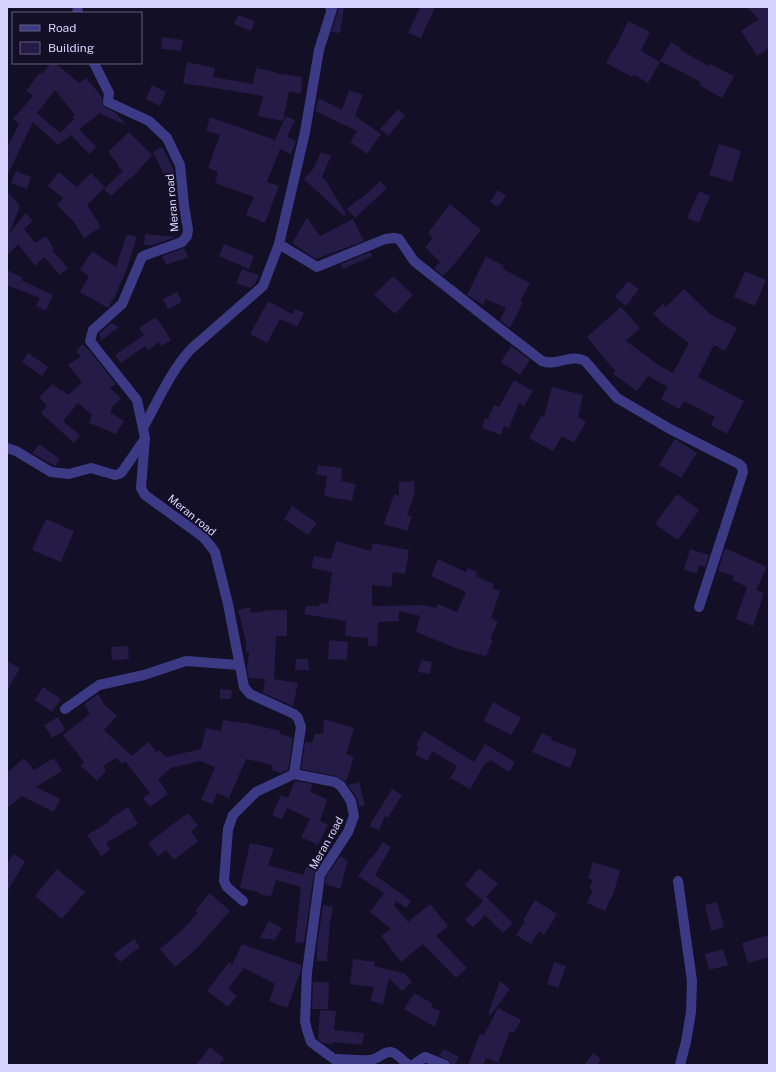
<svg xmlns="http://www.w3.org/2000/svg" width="776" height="1072" font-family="'Public Sans',sans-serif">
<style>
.building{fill:#241b47;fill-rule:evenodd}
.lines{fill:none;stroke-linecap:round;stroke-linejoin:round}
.minor{stroke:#3d3a85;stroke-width:10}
.labels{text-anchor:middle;stroke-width:4;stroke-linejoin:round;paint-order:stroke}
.street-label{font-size:11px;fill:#d9d4ff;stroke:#130f26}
</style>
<rect width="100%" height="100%" fill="#130f26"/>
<g class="building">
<path d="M338 7H344L340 33 331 32 338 11Z"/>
<path d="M420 7H435L421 38 408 33Z"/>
<path d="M746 7H769V48L757 56 741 31 759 19Z"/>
<path d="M238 15 255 21 251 31 234 24Z"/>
<path d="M628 21 650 32 641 51 660 62 648 83 634 75 632 77 606 63 614 48 615 49Z"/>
<path d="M162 37 183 40 181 51 161 49Z"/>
<path d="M671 42 681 48 680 50 709 66 710 64 734 76 722 98 699 85 701 82 660 61Z"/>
<path d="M187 62 215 68 213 77 253 84 256 68 275 72V73L302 77 301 93 289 92 283 121 258 116 263 96 183 83Z"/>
<path d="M51 63H55L79 83 86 78 102 97 103 106 116 113 127 126 100 113 79 129 96 147 89 154 71 135 58 145 33 122 7 176V148L19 124 13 119 33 96 26 91 40 72 42 74ZM55 90 75 115 72 117 74 119 60 133 37 113Z"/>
<path d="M152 85 166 92 160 106 146 99Z"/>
<path d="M349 90 363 95 355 116 381 134 367 154 350 142 357 131 315 111 319 98 342 110Z"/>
<path d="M398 109 405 116 388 136 380 129Z"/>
<path d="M286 116 295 120 287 137 296 141 291 154 280 149 267 182 279 186 265 223 246 215 254 197 215 183 218 172 208 168 220 135 206 131 210 117 275 140Z"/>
<path d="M129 132 152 155 132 178 131 177 111 196 104 189 123 171 117 165 118 164 108 152Z"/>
<path d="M719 144 741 151 732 182 709 175Z"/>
<path d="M162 147 174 170V175L166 179 153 152Z"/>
<path d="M321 152 331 156 322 177 326 181 346 214 344 216 304 179 313 169Z"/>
<path d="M16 171 31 177 27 189 11 183Z"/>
<path d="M59 172 77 187 91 173 105 187 87 205 101 227 84 238 73 221 57 205 63 198 48 186Z"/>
<path d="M380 181 387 188 355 218 347 209 360 198 361 199Z"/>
<path d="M498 190 506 196 498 207 490 202Z"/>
<path d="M7 191 20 206 9 234 26 213 33 221 24 229 35 243 46 236 54 249 52 250 68 268 60 275 44 257 35 266 18 244 7 256Z"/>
<path d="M699 191 710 196 699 223 687 218Z"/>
<path d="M450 204 481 230 456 262 443 276 434 268 440 262 425 247 433 238 428 233Z"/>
<path d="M170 208 178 209 179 223 169 222Z"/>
<path d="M307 218 320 236 353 219 364 241 316 259 292 243Z"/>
<path d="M127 234 137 237 126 271 115 296 108 308 80 292 89 276 80 270 92 251 116 267Z"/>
<path d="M145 234 176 237 153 245H144Z"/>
<path d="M224 244 254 256 249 269 219 256Z"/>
<path d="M184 248 188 257 166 265 162 256Z"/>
<path d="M370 252 372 256 343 269 341 264Z"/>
<path d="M486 256 504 266 503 269 530 283 520 301 523 302 510 328 500 320 506 308 486 299 483 305 467 295Z"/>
<path d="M242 269 259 275 255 284 250 288 236 283Z"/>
<path d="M7 270 23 278 21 280 53 295 46 311 36 306 40 298 7 285Z"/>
<path d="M745 271 766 280 755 306 734 297Z"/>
<path d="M393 276 413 295 395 314 374 295Z"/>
<path d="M628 281 639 289 626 306 615 297Z"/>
<path d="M684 289 711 315 737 328 725 351 714 345 698 377 744 401 727 434 711 425 715 417 684 401 679 409 661 399 668 387 648 376 637 391 613 374 615 371 587 337 621 307 640 328 626 341 660 366 673 373 689 343 661 322 653 313 663 304 666 307Z"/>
<path d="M177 292 182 302 168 309 163 299Z"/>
<path d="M268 301 292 314 295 309 304 313 297 327 280 319 267 343 250 334Z"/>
<path d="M156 317 171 340 162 346 159 342 148 350 145 346 121 363 115 355 144 335 139 328Z"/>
<path d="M111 323 119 327 102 340 99 334Z"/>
<path d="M82 344 89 350 116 384 110 388 121 398 111 408 112 409 110 412 124 421 116 434 89 423 92 415 78 403 63 421 80 435 74 443 41 413 47 406 39 397 53 384 61 391 62 390 68 395 82 382 68 365 81 356 76 352Z"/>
<path d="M511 346 530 360 520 375 501 362Z"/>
<path d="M28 353 48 367 42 376 22 362Z"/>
<path d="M514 380 533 391 524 406 519 403 509 428 504 426 501 435 482 428 485 418 488 419 494 405 499 407Z"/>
<path d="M552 387 583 395 578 417 586 422 574 443 562 436 553 451 529 438 542 415 544 417Z"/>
<path d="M675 439 697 453 681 478 659 465Z"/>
<path d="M39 444 60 459 55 466 32 453Z"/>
<path d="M318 465 342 468 341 481 356 484 352 501 324 496 327 476 316 475Z"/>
<path d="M414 481 415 493 407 515 412 516 407 531 384 524 394 494 399 496V482Z"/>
<path d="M677 494 699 510 678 540 655 524Z"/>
<path d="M292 506 317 523 308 535 284 519Z"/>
<path d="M46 519 74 531 61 562 32 550Z"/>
<path d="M336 541 371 551 373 543 409 550 405 574 393 572 391 587 372 585V606L424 605 436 608 438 604 457 612 466 592 431 576 438 559 466 572 468 568 477 572 476 576 494 584 492 588 500 591 491 618 498 622 490 639 493 640 486 656 458 649 416 632 420 616 399 611V621L378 622 377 646H368V638L345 636 346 621 304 614 306 606H319V604L328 603 332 572 311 568 314 556 331 559Z"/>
<path d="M725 548 767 567 756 590 764 593 753 626 736 619 747 587 732 580 734 576 718 571Z"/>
<path d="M690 549 709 555 705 567 699 565 697 574 684 570Z"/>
<path d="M250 607 251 613 271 610H287V636H276L274 679 298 683 293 706 263 693 265 679 249 678 247 670 249 652H246V641L238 610Z"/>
<path d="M329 640 348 642 347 660 328 659Z"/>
<path d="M128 646 129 659 112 660 111 647Z"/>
<path d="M296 659H308L309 670H295Z"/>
<path d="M421 660 432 662 430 674 418 672Z"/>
<path d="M7 661 20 668 7 691Z"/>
<path d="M43 687 61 699 52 712 35 700Z"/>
<path d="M220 689 232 690 231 699H220Z"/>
<path d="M98 694 104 704 117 716 104 730 132 756 148 742 157 752 159 750 166 757 201 749 206 728 221 731 223 720 251 724 280 731V734L293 738 288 770 281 773 271 770 273 765 246 759 229 798 217 793 213 804 201 800 215 767 200 761 171 768 158 779 168 794 150 807 143 798 150 793 125 761 122 764 116 758 103 766 106 771 97 781 81 766 84 762 63 735 90 714 84 704Z"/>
<path d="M493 702 521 718 511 735 484 721Z"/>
<path d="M58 717 65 730 52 738 44 725Z"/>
<path d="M324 719 354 728 346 754 354 757 346 782 336 776 301 769 305 742 312 743 315 734H323Z"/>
<path d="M424 731 474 762 485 744 515 762 509 772 490 760 488 763 486 762 470 789 450 778 457 766 432 751 427 761 415 754 419 747 416 746Z"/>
<path d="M542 733 552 738 551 740 577 750 570 768 532 752Z"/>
<path d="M24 758 34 770 54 758 62 771 36 787 60 799 54 812 22 796 7 808V773Z"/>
<path d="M295 781 313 784 310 792 327 799 320 821 328 825 318 845 301 837 310 819 287 808 282 819 272 815 281 795 288 798Z"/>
<path d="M359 782 365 805 359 807 357 798 348 785Z"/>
<path d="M392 789 402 795 388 818 385 816 379 830 369 826Z"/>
<path d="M128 807 138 824 106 843 110 850 101 856 87 835 109 822 108 820Z"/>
<path d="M188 813 198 826 191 831 198 841 174 860 166 850 158 856 148 843Z"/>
<path d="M383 842 391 847 375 875 411 901 406 908 396 901 394 905 408 922 430 904 448 926 436 936 467 968 456 978 423 944 401 962 381 936 391 929 370 912 384 893 358 876 371 857 372 858Z"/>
<path d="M250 843 274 848 268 865 303 875 309 861 318 866 314 874 304 943 295 942 301 887 276 880 271 897 258 893V892L240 888Z"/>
<path d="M13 854 25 861 7 892V864Z"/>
<path d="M340 856 348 861 340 889 325 884 326 877Z"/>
<path d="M593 862 620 870 614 892 605 911 587 903 593 890 589 888 593 880 588 878Z"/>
<path d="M479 868 498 884 486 897 513 923 503 933 485 915 473 927 465 920 483 901 465 885Z"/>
<path d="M57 869 85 892 62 919 35 896Z"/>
<path d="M210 893 230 911 196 949 175 967 160 949 180 932 198 913 195 911Z"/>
<path d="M535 900 557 914 544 935 539 931 531 944 516 935 525 922 523 920Z"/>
<path d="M717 902 724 927 711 931 705 905Z"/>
<path d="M323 905 333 907 330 924 327 961H317V945Z"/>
<path d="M269 921 282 928 275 940 260 938Z"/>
<path d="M769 935V957L748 963 742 943Z"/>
<path d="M134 939 140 947 120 962 114 954Z"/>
<path d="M242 944 301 965V971L287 1008 269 1001 275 984 244 968 228 989 237 996 228 1007 207 991 229 962 232 965Z"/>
<path d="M723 949 728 965 709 970 705 954Z"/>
<path d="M353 959 375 962 374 966 404 973 412 982 402 991 389 978 383 1004 370 1001 374 987 350 984Z"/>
<path d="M554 962 566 966 558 988 547 984Z"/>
<path d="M500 981 510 989 491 1015 488 1014Z"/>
<path d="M313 982H329L328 1009H312Z"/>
<path d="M414 993 433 1004 431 1007 440 1011 435 1027 404 1009Z"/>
<path d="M498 1008 521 1020 514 1033 510 1031 498 1063 486 1058 483 1065H468L480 1034 484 1035Z"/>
<path d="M320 1010 336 1011 334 1030 364 1033 362 1045 333 1042V1044L323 1043 318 1039Z"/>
<path d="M210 1047 224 1058 219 1065H196Z"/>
<path d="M443 1049 459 1057 455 1065H451L450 1061 439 1056Z"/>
<path d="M593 1053 601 1059 597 1065H584Z"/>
</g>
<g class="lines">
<g class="minor">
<path d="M77 13 78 7"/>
<path d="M94 63 109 93 108 102 149 121 167 138 180 165 184 205 188 230 187 236 182 242 146 255 142 257 122 304 93 330 90 341 137 400 145 438 141 488 145 495 203 537 209 544 215 552 228 604 244 687 250 694 294 714 298 718 301 727 294 774 335 782 341 786 351 801 354 816 348 832 320 875 307 972 305 1021 307 1030 311 1042 334 1059 344 1065"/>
<path d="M279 244 317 267 385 239 394 238 399 239 414 261 490 321 542 361C557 367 570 353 585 361L617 398 670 429 739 464 742 467 743 472 699 607"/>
<path d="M143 428C158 401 170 372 191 349L263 286 279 244 305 132 319 50 332 9 330 7"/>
<path d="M7 448 16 451 51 472 69 474 91 468 115 475 119 474 122 472 144 440"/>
<path d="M65 709 99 685 144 675 186 661 239 665"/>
<path d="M678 881 692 981 691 1012 686 1042 680 1065"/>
<path d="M243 901 227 887 224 881 228 829 233 815 256 792 294 774"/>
<path d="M336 1059C346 1059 365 1062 374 1059 381 1057 384 1051 391 1052 399 1054 403 1062 409 1065"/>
<path d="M413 1065 425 1057 445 1065"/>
</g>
</g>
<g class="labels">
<g class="street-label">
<text transform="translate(172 203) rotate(-95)" y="4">Meran road</text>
<text transform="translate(192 515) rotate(39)" y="4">Meran road</text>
<text transform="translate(326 843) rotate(-61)" y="4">Meran road</text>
</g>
</g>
<rect width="776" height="1072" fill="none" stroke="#d9d4ff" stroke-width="16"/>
<rect x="12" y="12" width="130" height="52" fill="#130f26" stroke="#625e7d"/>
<rect x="20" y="25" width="20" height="6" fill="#3d3a85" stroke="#625e7d"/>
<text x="48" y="32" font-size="12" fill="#d9d4ff">Road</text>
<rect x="20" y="42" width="20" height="12" fill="#241b47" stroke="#625e7d"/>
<text x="48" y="52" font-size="12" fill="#d9d4ff">Building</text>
</svg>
